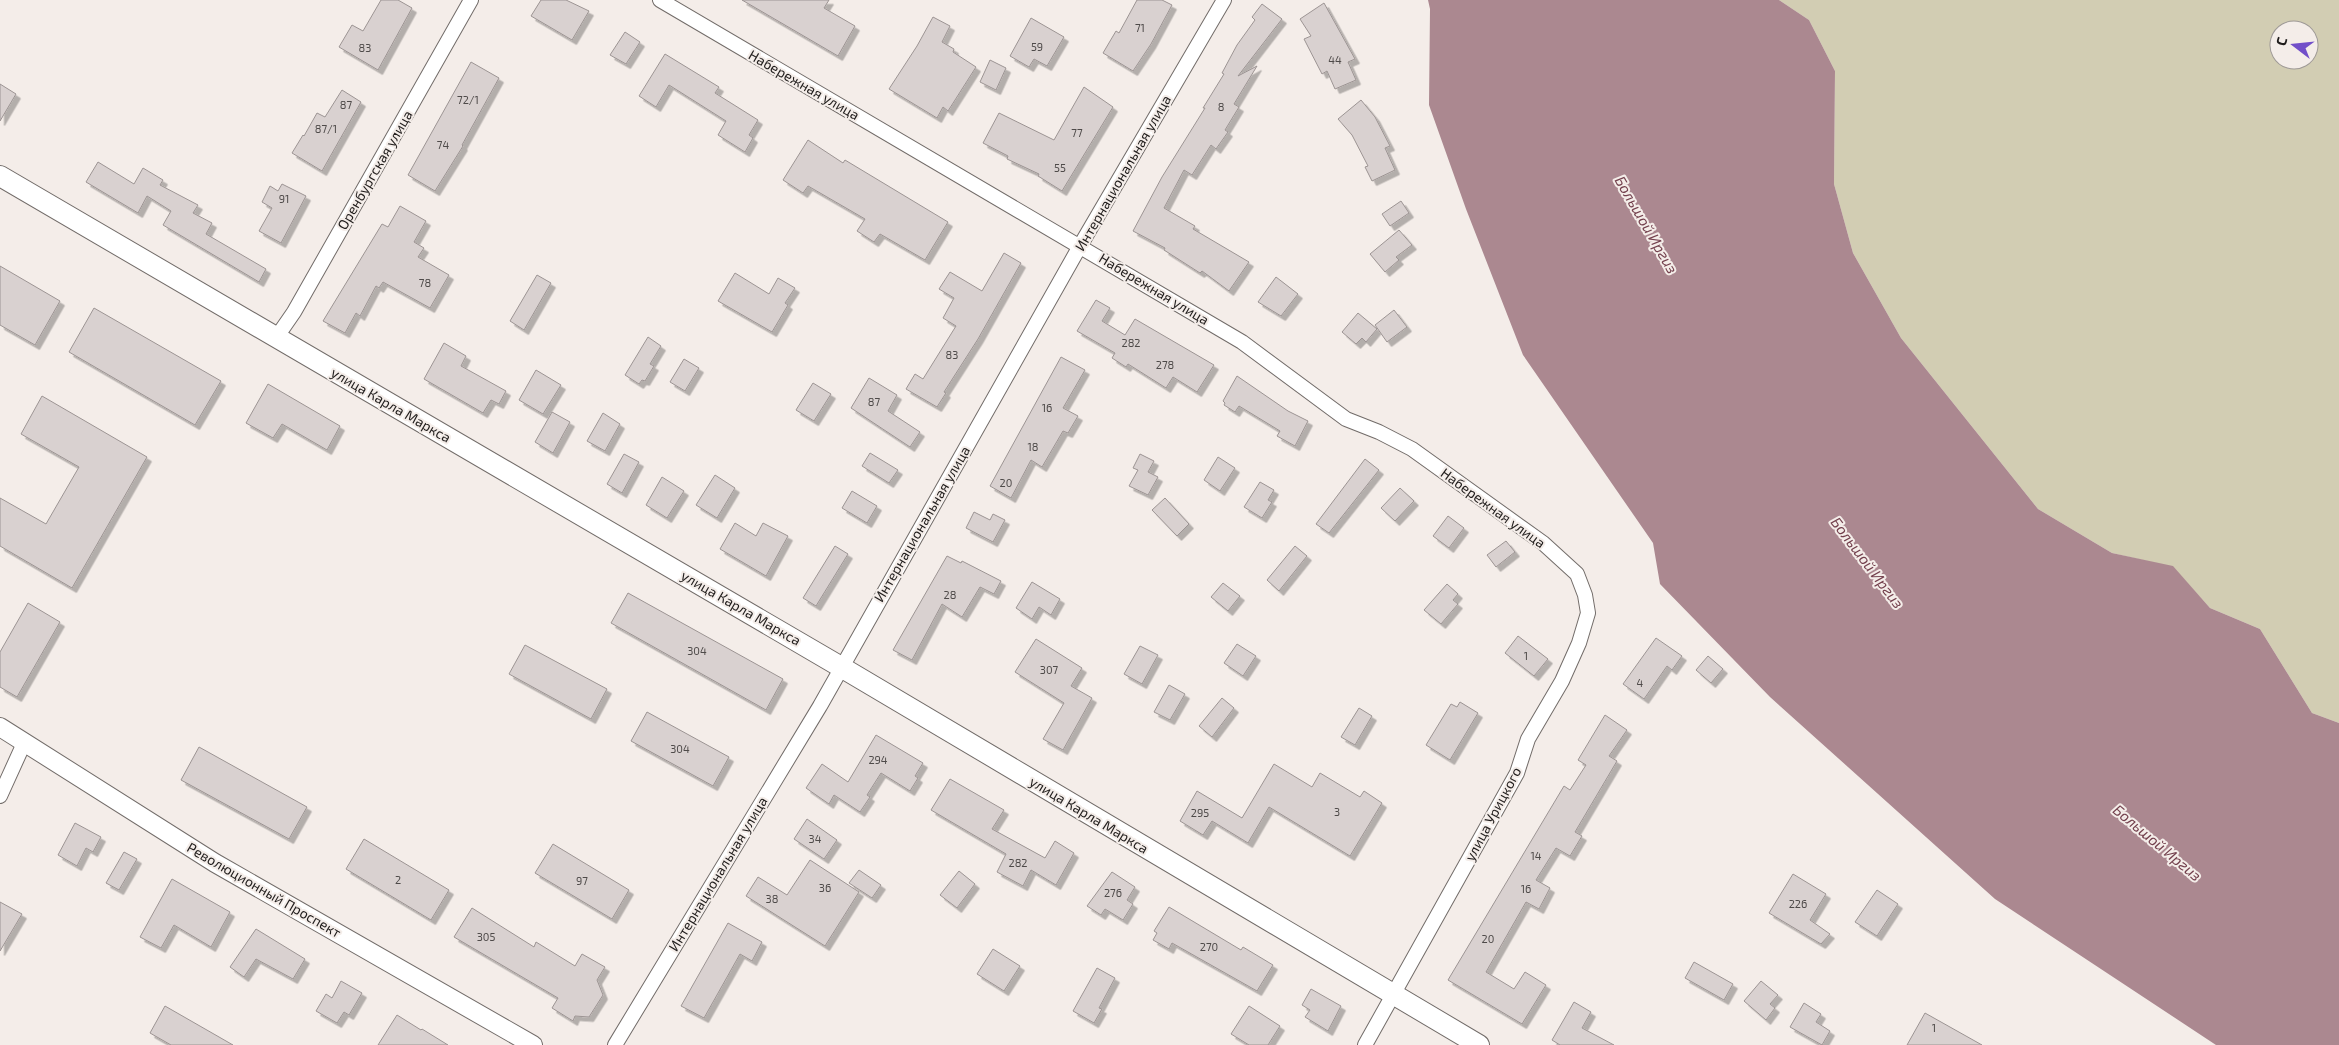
<svg xmlns="http://www.w3.org/2000/svg" width="2339" height="1045" font-family="'Exo 2',sans-serif">
<style>
.green{fill:#d2cdb3;fill-rule:evenodd}
.water{fill:#ab8890}
.building{fill:#d9d1d0;stroke:#9c9493;filter:url(#shadow)}
.lines{fill:none;stroke-linecap:round;stroke-linejoin:round}
.minor-casing{stroke:#726c69;stroke-width:16}
.tertiary-casing{stroke:#726c69;stroke-width:20}
.secondary-casing{stroke:#726c69;stroke-width:22}
.minor{stroke:#fff;stroke-width:14}
.tertiary{stroke:#fff;stroke-width:18}
.secondary{stroke:#fff;stroke-width:20}
.labels{text-anchor:middle;stroke-width:4;stroke-linejoin:round;paint-order:stroke}
.number-label{font-size:11px;fill:#4e4a49}
.street-label{font-size:14px;fill:#201d1c;stroke:#f4ede9}
.water-label{font-size:15px;font-style:italic;fill:#73404d;stroke:#f4ede9}
</style>
<defs>
<filter id="shadow"><feDropShadow dx="4.5" dy="4.5" stdDeviation="0" flood-color="#0004"/></filter>
</defs>
<rect width="100%" height="100%" fill="#f4ede9"/>
<path class="green" d="M1779 0H2339V723L2312 713 2260 629 2210 608 2173 567 2112 553 2038 509 1901 338 1853 253 1834 184 1835 71 1809 20ZM2279 30H2309V60H2279Z"/>
<path class="water" d="M1428 0H1779L1809 20 1835 71 1834 184 1853 253 1901 338 2038 509 2112 553 2173 566 2210 608 2260 629 2312 713 2339 723V1045H2216L1995 899 1770 697 1660 584 1653 543 1523 355 1466 209 1429 105 1430 9Z"/>
<g class="building">
<path d="M381 0H398L412 8 378 70 339 47 352 25 363 31Z"/>
<path d="M541 0H566L589 11 572 40 531 16Z"/>
<path d="M742 0H829L824 8 855 26 838 56Z"/>
<path d="M1137 0H1162L1172 5 1151 44 1133 71 1103 53 1116 31 1119 33Z"/>
<path d="M1324 3 1355 59 1348 62 1356 80 1335 89 1327 71 1322 74 1304 39 1311 36 1300 19Z"/>
<path d="M1262 4 1282 19 1238 76 1257 66 1234 104 1239 107 1225 130 1228 132 1216 149 1211 145 1192 175 1184 170 1164 208 1195 226 1193 229 1249 262 1229 291 1202 271 1200 273 1164 250 1165 248 1133 231 1162 177 1205 108H1203L1224 74 1222 73 1237 45 1255 20 1252 17Z"/>
<path d="M933 17 950 26 942 42 954 49 953 52 976 67 948 111 943 107 937 118 889 89 917 46Z"/>
<path d="M1031 18 1064 37 1047 66 1034 59 1029 67 1010 56Z"/>
<path d="M625 32 640 42 626 64 610 55Z"/>
<path d="M665 54 719 87 715 93 758 120 749 135 753 138 745 152 718 135 726 121 669 85 656 107 639 96Z"/>
<path d="M990 60 1006 68 996 90 980 82Z"/>
<path d="M471 62 499 78 462 145 463 146 435 191 408 175Z"/>
<path d="M0 84 16 94 0 121Z"/>
<path d="M1084 87 1113 107 1062 191 1038 176 1039 174 1007 159 1008 156 983 143 999 113 1054 140Z"/>
<path d="M342 90 361 102 322 171 292 153 303 135 304 136 317 113 325 117Z"/>
<path d="M1361 100 1375 117 1390 146 1385 148 1395 170 1372 181 1365 167 1368 166 1352 135 1338 119Z"/>
<path d="M808 140 843 163 845 160 948 222 925 260 880 234 874 242 857 231 865 219 808 186 803 193 783 180Z"/>
<path d="M98 162 134 184 143 168 163 180 160 185 198 205 193 213 212 223 206 234 266 269 259 282 163 225 171 211 147 196 138 213 86 182Z"/>
<path d="M282 184 306 196 281 243 259 231 272 208 262 202 270 186 278 191Z"/>
<path d="M1401 201 1409 213 1390 226 1382 214Z"/>
<path d="M400 206 426 221 414 242 424 248 418 257 449 275 430 308 383 282 379 288 376 286 360 316 356 313 345 333 323 321 382 224 388 227Z"/>
<path d="M1399 230 1412 245 1396 257 1399 260 1385 272 1370 254Z"/>
<path d="M1004 253 1021 263 978 339 944 392 946 393 937 407 906 389 915 374 923 379 956 326 943 318 954 298 939 289 950 272 982 291Z"/>
<path d="M0 266 60 301 35 345 0 325Z"/>
<path d="M735 273 769 294 778 278 795 288 785 303 788 305 772 332 718 301Z"/>
<path d="M537 275 551 283 524 330 510 321Z"/>
<path d="M1276 277 1298 294 1281 316 1258 302Z"/>
<path d="M1096 300 1110 308 1102 321 1125 335 1135 319 1214 365 1197 392 1173 377 1166 388 1128 364 1126 367 1112 358 1115 353 1077 331Z"/>
<path d="M94 308 221 381 195 425 69 352Z"/>
<path d="M1394 310 1407 327 1387 342 1375 325Z"/>
<path d="M1358 313 1377 329 1366 342 1362 338 1356 344 1342 332Z"/>
<path d="M648 337 661 346 650 364 654 366 645 381 642 380 639 384 625 375Z"/>
<path d="M444 343 466 356 461 366 506 391 499 404 491 400 483 413 424 379Z"/>
<path d="M1061 357 1085 370 1063 408 1078 416 1068 433 1063 431 1042 467 1031 460 1011 498 990 486Z"/>
<path d="M684 359 699 368 685 391 670 382Z"/>
<path d="M536 370 561 385 543 414 519 400Z"/>
<path d="M1237 376 1288 411 1308 421 1295 446 1277 436 1280 431 1239 406 1235 412 1224 405 1225 403 1223 401Z"/>
<path d="M869 378 897 395 888 411 920 432 910 447 851 408Z"/>
<path d="M813 383 831 394 814 421 796 410Z"/>
<path d="M268 384 340 426 327 450 282 424 273 438 246 423Z"/>
<path d="M42 396 147 457 72 588 0 546V498L46 524 79 467 21 434Z"/>
<path d="M552 412 570 422 553 453 535 442Z"/>
<path d="M603 413 620 424 605 451 587 441Z"/>
<path d="M870 453 898 470 889 483 862 466Z"/>
<path d="M624 454 639 462 622 493 607 484Z"/>
<path d="M1140 454 1154 461 1148 472 1158 477 1148 495 1129 486 1138 470 1133 468Z"/>
<path d="M1218 457 1235 468 1220 491 1204 480Z"/>
<path d="M1365 459 1379 470 1329 533 1316 524Z"/>
<path d="M715 475 735 488 717 518 696 505Z"/>
<path d="M662 477 684 491 667 518 646 505Z"/>
<path d="M1260 482 1274 490 1268 500 1272 502 1262 518 1244 507Z"/>
<path d="M1400 488 1414 501 1395 521 1381 508Z"/>
<path d="M852 491 877 506 867 523 842 508Z"/>
<path d="M1165 498 1189 524 1177 536 1152 510Z"/>
<path d="M974 512 990 520 993 514 1005 520 993 542 966 528Z"/>
<path d="M1448 516 1464 528 1449 548 1433 536Z"/>
<path d="M735 523 756 536 763 523 788 536 766 576 720 549Z"/>
<path d="M1506 541 1515 552 1496 567 1487 555Z"/>
<path d="M835 546 848 554 816 606 803 598Z"/>
<path d="M1295 546 1307 556 1279 591 1267 580Z"/>
<path d="M947 556 961 563 962 561 1001 581 994 594 980 587 962 617 942 604 912 660 893 650Z"/>
<path d="M1032 582 1060 599 1051 615 1039 607 1032 619 1016 608Z"/>
<path d="M1223 583 1240 596 1228 611 1211 597Z"/>
<path d="M1447 584 1458 594 1453 600 1458 604 1441 624 1424 610Z"/>
<path d="M628 593 783 679 766 710 611 623Z"/>
<path d="M28 603 60 622 17 697 0 687V652Z"/>
<path d="M1518 636 1548 659 1534 676 1505 653Z"/>
<path d="M1656 638 1682 656 1672 670 1667 666 1644 699 1623 684Z"/>
<path d="M1036 639 1082 668 1071 686 1092 698 1063 750 1043 739 1064 703 1015 672Z"/>
<path d="M1237 644 1256 656 1243 676 1224 663Z"/>
<path d="M525 645 607 689 591 719 509 674Z"/>
<path d="M1140 646 1158 655 1142 684 1124 674Z"/>
<path d="M1708 656 1723 669 1711 683 1696 670Z"/>
<path d="M1169 685 1185 694 1170 720 1154 712Z"/>
<path d="M1222 698 1234 708 1212 737 1199 726Z"/>
<path d="M1460 702 1478 713 1450 760 1426 745 1451 704 1457 707Z"/>
<path d="M1359 708 1372 716 1355 745 1341 737Z"/>
<path d="M647 712 729 757 713 786 631 741Z"/>
<path d="M1605 715 1627 730 1609 756 1617 761 1575 832 1582 836 1570 856 1556 848 1536 880 1550 888 1539 909 1526 902 1486 972 1514 989 1525 972 1546 985 1522 1024 1448 980 1564 786 1570 790 1586 765 1578 760Z"/>
<path d="M876 735 923 763 915 776 918 778 910 791 881 773 867 795 870 797 860 812 834 795 829 804 806 788 822 764 848 782Z"/>
<path d="M199 747 307 807 289 839 181 780Z"/>
<path d="M1274 764 1312 787 1320 773 1360 797 1364 791 1382 803 1350 856 1269 807 1248 843 1212 821 1203 835 1180 821 1197 791 1242 818Z"/>
<path d="M950 779 1004 810 992 829 1045 858 1055 841 1074 853 1056 885 1031 870 1023 886 997 872 1006 854 931 810Z"/>
<path d="M807 819 837 840 824 859 794 839Z"/>
<path d="M75 823 101 837 93 852 86 848 77 866 58 855Z"/>
<path d="M364 839 449 890 431 920 346 869Z"/>
<path d="M553 844 629 890 612 919 535 873Z"/>
<path d="M124 852 137 859 119 890 106 883Z"/>
<path d="M810 860 859 892 825 946 746 896 758 877 787 895Z"/>
<path d="M859 870 881 885 872 898 849 883Z"/>
<path d="M959 871 975 884 957 908 940 895Z"/>
<path d="M1112 872 1135 887 1127 900 1133 904 1123 920 1105 909 1101 915 1087 906Z"/>
<path d="M1793 874 1826 894 1810 920 1830 934 1821 944 1769 913Z"/>
<path d="M172 879 230 912 211 947 174 925 161 948 140 937Z"/>
<path d="M1877 890 1898 904 1877 936 1855 922Z"/>
<path d="M0 902 22 914 0 951Z"/>
<path d="M1169 907 1241 950 1243 947 1273 965 1257 991 1172 943 1169 949 1153 940 1157 933 1154 931Z"/>
<path d="M472 908 534 947 536 942 575 966 582 954 605 967 597 980 603 995 589 1017 575 1016 573 1021 552 1008 558 998 454 937Z"/>
<path d="M728 923 762 942 752 961 740 954 704 1018 681 1006Z"/>
<path d="M256 929 305 959 293 979 256 959 244 977 230 967Z"/>
<path d="M993 949 1020 966 1004 991 977 974Z"/>
<path d="M1694 962 1733 984 1724 1000 1685 978Z"/>
<path d="M1097 968 1115 978 1099 1008 1102 1009 1094 1023 1073 1011Z"/>
<path d="M341 981 362 993 349 1015 344 1012 337 1023 316 1011 326 994 332 998Z"/>
<path d="M1761 981 1778 995 1770 1004 1775 1008 1766 1020 1744 1001Z"/>
<path d="M1311 989 1341 1006 1328 1031 1305 1017 1310 1010 1302 1005Z"/>
<path d="M1574 1002 1591 1012 1582 1028 1614 1045H1560L1552 1040Z"/>
<path d="M1804 1003 1821 1014 1816 1022 1830 1031 1822 1045 1790 1027Z"/>
<path d="M165 1006 233 1045H171L150 1033Z"/>
<path d="M1249 1006 1280 1026 1268 1045H1249L1231 1034Z"/>
<path d="M1925 1013 1982 1045H1907Z"/>
<path d="M397 1015 421 1030 422 1029 448 1045H378Z"/>
</g>
<g class="lines">
<defs>
<g id="minor">
<path d="M660 0 1242 342 1346 419 1379 432 1412 449 1543 543 1577 574 1585 595 1588 613 1579 643 1562 681 1528 739 1517 773 1365 1045"/>
<path d="M276 338 294 312 471 0"/>
<path d="M0 796 25 741"/>
<path d="M615 1045 820 706 1080 246 1224 0"/>
</g>
<path id="tertiary" d="M0 727 215 863 533 1045"/>
<path id="secondary" d="M0 176 841 667 1479 1045"/>
</defs>
<use href="#minor" class="minor-casing"/>
<use href="#tertiary" class="tertiary-casing"/>
<use href="#secondary" class="secondary-casing"/>
<use href="#minor" class="minor"/>
<use href="#tertiary" class="tertiary"/>
<use href="#secondary" class="secondary"/>
</g>
<g class="labels">
<g class="number-label">
<text x="1140" y="32">71</text>
<text x="1037" y="51">59</text>
<text x="365" y="52">83</text>
<text x="1335" y="64">44</text>
<text x="468" y="104">72/1</text>
<text x="346" y="109">87</text>
<text x="1221" y="111">8</text>
<text x="326" y="133">87/1</text>
<text x="1077" y="137">77</text>
<text x="443" y="149">74</text>
<text x="1060" y="172">55</text>
<text x="284" y="203">91</text>
<text x="425" y="287">78</text>
<text x="1131" y="347">282</text>
<text x="952" y="359">83</text>
<text x="1165" y="369">278</text>
<text x="874" y="406">87</text>
<text x="1047" y="412">16</text>
<text x="1033" y="451">18</text>
<text x="1006" y="487">20</text>
<text x="950" y="599">28</text>
<text x="697" y="655">304</text>
<text x="1526" y="660">1</text>
<text x="1049" y="674">307</text>
<text x="1640" y="687">4</text>
<text x="680" y="753">304</text>
<text x="878" y="764">294</text>
<text x="1337" y="816">3</text>
<text x="1200" y="817">295</text>
<text x="815" y="843">34</text>
<text x="1536" y="860">14</text>
<text x="1018" y="867">282</text>
<text x="398" y="884">2</text>
<text x="582" y="885">97</text>
<text x="825" y="892">36</text>
<text x="1526" y="893">16</text>
<text x="1113" y="897">276</text>
<text x="772" y="903">38</text>
<text x="1798" y="908">226</text>
<text x="486" y="941">305</text>
<text x="1488" y="943">20</text>
<text x="1209" y="951">270</text>
<text x="1934" y="1032">1</text>
</g>
<g class="street-label">
<text transform="translate(804 85) rotate(30)" y="5">Набережная улица</text>
<text transform="translate(375 170) rotate(-60)" y="5">Оренбургская улица</text>
<text transform="translate(1123 173) rotate(-60)" y="5">Интернациональная улица</text>
<text transform="translate(1154 289) rotate(31)" y="5">Набережная улица</text>
<text transform="translate(391 405) rotate(30)" y="5">улица Карла Маркса</text>
<text transform="translate(1493 508) rotate(36)" y="5">Набережная улица</text>
<text transform="translate(922 524) rotate(-60)" y="5">Интернациональная улица</text>
<text transform="translate(741 608) rotate(30)" y="5">улица Карла Маркса</text>
<text transform="translate(1493 814) rotate(-62)" y="5">улица Урицкого</text>
<text transform="translate(1089 815) rotate(31)" y="5">улица Карла Маркса</text>
<text transform="translate(718 874) rotate(-59)" y="5">Интернациональная улица</text>
<text transform="translate(264 890) rotate(30)" y="5">Революционный Проспект</text>
</g>
<g class="water-label">
<text transform="translate(1646 225) rotate(60)" y="5">Большой Иргиз</text>
<text transform="translate(1867 563) rotate(53)" y="5">Большой Иргиз</text>
<text transform="translate(2157 843) rotate(40)" y="5">Большой Иргиз</text>
</g>
</g>
<g transform="translate(2294 45) rotate(286)"><circle r="24" fill="#f4ede9" stroke="#9f9a97"/>
<path d="M0-4L9 19L0 12L-9 19Z" fill="#724fc9"/>
<text y="-8" font-size="14" font-weight="bold" text-anchor="middle" fill="#201d1c">С</text>
</g>
</svg>
